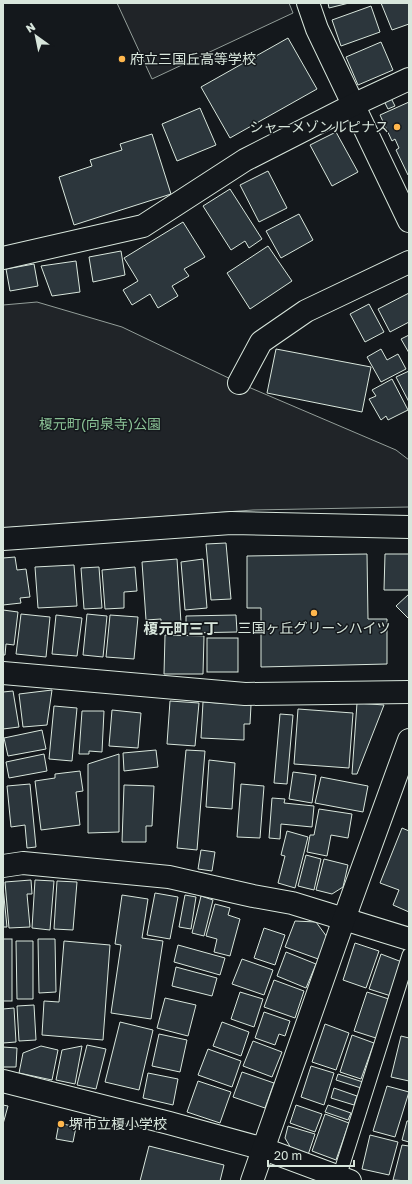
<svg xmlns="http://www.w3.org/2000/svg" width="412" height="1184" font-family="'Golos Text','Noto Sans JP',sans-serif">
<style>
.green{fill:#202428;stroke:#939e99}
.building{fill:#2c363c;stroke:#d8e6dc}
.lines{fill:none;stroke-linecap:round;stroke-linejoin:round}
.service-casing{stroke:#d8e6dc;stroke-width:15}
.minor-casing{stroke:#d8e6dc;stroke-width:24}
.service{stroke:#14181c;stroke-width:13}
.minor{stroke:#14181c;stroke-width:22}
.poi-dot{fill:#ffb74d;stroke:#14181c;stroke-width:1.5}
.labels{text-anchor:middle;stroke-width:3;stroke-linejoin:round;paint-order:stroke}
.poi-label{font-size:14px;fill:#d8e6dc;stroke:#14181c;text-anchor:start}
.park-label{font-size:14px;fill:#8ac095;stroke:#14181c}
.neighbourhood-label{font-size:15px;font-weight:bold;fill:#d8e6dc;stroke:#14181c}
</style>
<rect width="100%" height="100%" fill="#14181c"/>
<g class="green">
<path d="M117 3H289L293 13 152 79Z"/>
<path d="M37 302 122 327 239 383 396 450 409 460V507L253 510 3 528V305Z"/>
</g>
<g class="building">
<path d="M328 3H349L329 8Z"/>
<path d="M381 3H409V24L392 30Z"/>
<path d="M371 6 380 32 341 46 332 20Z"/>
<path d="M288 38 317 89 230 138 201 87Z"/>
<path d="M381 42 393 70 358 85 346 57Z"/>
<path d="M389 94 395 106 388 109 382 97Z"/>
<path d="M409 102V174L408 175 396 150 399 148 395 139 392 141 380 115Z"/>
<path d="M200 108 216 145 177 161 162 124Z"/>
<path d="M336 132 358 172 332 186 310 145Z"/>
<path d="M152 134 171 194 74 225 59 177 92 166 90 160 122 150 120 144Z"/>
<path d="M268 171 287 208 259 222 240 185Z"/>
<path d="M230 189 262 239 249 248 245 241 231 250 203 206Z"/>
<path d="M299 214 313 240 281 258 266 231Z"/>
<path d="M183 222 205 257 184 269 189 276 172 286 178 296 158 308 150 294 132 305 123 290 138 281 124 258Z"/>
<path d="M268 246 292 281 250 309 227 273Z"/>
<path d="M121 251 125 275 93 282 89 257Z"/>
<path d="M76 261 80 292 52 296 41 266Z"/>
<path d="M34 264 38 286 10 291 6 269Z"/>
<path d="M409 293V322L390 332 378 309Z"/>
<path d="M369 304 384 332 365 342 350 314Z"/>
<path d="M409 335V353L401 339Z"/>
<path d="M276 349 371 367 362 412 267 393Z"/>
<path d="M381 349 387 360 398 354 406 369 381 382 367 357Z"/>
<path d="M409 371V402L396 377Z"/>
<path d="M392 379 408 410 388 420 386 416 381 420 369 399 376 396 372 390Z"/>
<path d="M226 543 231 599 211 600 206 544Z"/>
<path d="M367 554 368 619H387V664L261 667V608H247V556Z"/>
<path d="M385 554H409V590H384Z"/>
<path d="M15 557 17 570 26 569 30 597 20 598 21 603 3 605V558Z"/>
<path d="M177 559 181 623 161 624V619L146 620 142 562Z"/>
<path d="M203 559 207 608 185 610 181 562Z"/>
<path d="M74 565 77 606 38 608 35 567Z"/>
<path d="M99 567 102 608 84 609 81 568Z"/>
<path d="M135 567 137 591 124 592V608L105 609 102 570Z"/>
<path d="M409 594V619L396 606Z"/>
<path d="M3 610 18 612 14 645 6 644 5 655H3Z"/>
<path d="M21 614 50 617 46 657 16 654Z"/>
<path d="M87 614 107 616 103 657 83 655Z"/>
<path d="M56 615 82 618 77 656 52 654Z"/>
<path d="M110 615 138 617 134 659 106 657Z"/>
<path d="M236 615 237 632 186 633V616Z"/>
<path d="M165 635 204 636 203 674H164Z"/>
<rect x="207" y="638" width="31" height="34"/>
<path d="M52 690 47 725 23 727 19 694Z"/>
<path d="M13 691 19 727 3 729V692Z"/>
<path d="M170 701 199 703 195 746 167 744Z"/>
<path d="M203 702 251 705 250 724H244V740L201 738Z"/>
<path d="M357 703 384 705 357 774H352Z"/>
<path d="M54 706 77 708 72 761 49 759Z"/>
<path d="M298 709 353 713 349 768 294 764Z"/>
<path d="M112 710 141 713 138 748 109 746Z"/>
<path d="M82 711H104L102 752 89 751V754H79Z"/>
<path d="M280 714 293 715 287 784 274 783Z"/>
<path d="M42 730 46 749 8 756 4 738Z"/>
<path d="M156 750 158 767 124 771 123 753Z"/>
<path d="M186 750 205 751 197 850 177 848Z"/>
<path d="M44 754 47 771 9 778 6 762Z"/>
<path d="M119 754V832L88 833V764Z"/>
<path d="M209 760 235 763 232 809 206 807Z"/>
<path d="M80 771 83 791 76 792 80 825 41 830 35 781 55 778V774Z"/>
<path d="M293 772 316 775 312 803 289 799Z"/>
<path d="M321 777 368 786 363 812 315 803Z"/>
<path d="M30 784 36 847 27 848 25 825 11 827 7 786Z"/>
<path d="M241 784 264 786 260 838 237 837Z"/>
<path d="M124 785 154 786 152 826H146V842H122Z"/>
<path d="M272 798 285 799 284 803 314 806 312 827 281 824 280 839 269 838Z"/>
<path d="M319 809 352 814 348 838 331 835 327 856 307 852 310 835H314Z"/>
<path d="M402 828 409 831V912L393 905 399 890 380 883Z"/>
<path d="M287 831 308 837 295 888 278 883 285 856 281 855Z"/>
<path d="M201 850 215 852 212 871 198 869Z"/>
<path d="M306 855 321 859 314 890 298 886Z"/>
<path d="M324 859 348 865 343 887 332 894 316 890Z"/>
<path d="M31 880 32 894H27L30 927 9 928 5 882Z"/>
<path d="M35 880 54 881 50 930 32 928Z"/>
<path d="M57 881 77 882 73 930 54 929Z"/>
<path d="M3 887 7 927H3Z"/>
<path d="M155 893 178 897 170 939 147 935Z"/>
<path d="M122 895 148 899 142 938 163 941 151 1019 111 1013 121 945 115 944Z"/>
<path d="M185 895 196 897 191 929 179 927Z"/>
<path d="M201 896 213 900 204 936 192 933Z"/>
<path d="M215 904 230 908 228 915 240 919 230 956 214 952 217 939 206 936Z"/>
<path d="M295 921 316 922 327 937 321 960 285 947Z"/>
<path d="M264 928 285 935 275 965 254 958Z"/>
<rect x="3" y="939" width="9" height="62"/>
<path d="M38 939H55L56 992 39 993Z"/>
<path d="M16 941H33V999H17Z"/>
<path d="M64 941 110 945 103 1040 42 1035 44 1001 59 1002Z"/>
<path d="M355 943 379 951 366 988 343 980Z"/>
<path d="M178 945 225 958 220 975 174 962Z"/>
<path d="M286 952 316 964 306 988 277 976Z"/>
<path d="M381 954 402 962 391 996 369 989Z"/>
<path d="M242 959 273 970 264 995 232 984Z"/>
<path d="M176 967 217 978 212 996 172 986Z"/>
<path d="M274 980 304 991 295 1018 264 1007Z"/>
<path d="M240 992 263 999 254 1027 231 1019Z"/>
<path d="M367 992 392 1000 379 1039 354 1031Z"/>
<path d="M165 998 196 1005 188 1036 157 1028Z"/>
<path d="M34 1005 36 1040 19 1041 17 1006Z"/>
<path d="M14 1008 16 1042 3 1043V1009Z"/>
<path d="M264 1012 290 1021 285 1036 279 1034 275 1045 255 1038Z"/>
<path d="M120 1022 153 1030 139 1090 105 1082Z"/>
<path d="M222 1022 249 1032 241 1056 213 1046Z"/>
<path d="M325 1024 349 1033 336 1070 312 1062Z"/>
<path d="M159 1034 187 1040 180 1072 152 1066Z"/>
<path d="M352 1035 374 1043 361 1079 340 1072Z"/>
<path d="M401 1036 409 1038V1081L391 1077Z"/>
<path d="M253 1041 282 1052 272 1077 243 1066Z"/>
<path d="M87 1045 106 1049 96 1089 77 1085Z"/>
<path d="M41 1046 58 1050 52 1080 19 1073 23 1053Z"/>
<path d="M82 1046 75 1084 56 1080 62 1050Z"/>
<path d="M3 1047 17 1048 16 1067H3Z"/>
<path d="M208 1049 241 1061 232 1087 198 1075Z"/>
<path d="M311 1066 334 1073 324 1105 301 1097Z"/>
<path d="M242 1072 274 1083 265 1108 233 1097Z"/>
<path d="M148 1073 178 1079 173 1105 143 1098Z"/>
<path d="M338 1074 363 1082 361 1088 336 1080Z"/>
<path d="M198 1081 231 1092 220 1123 187 1112Z"/>
<path d="M387 1086 409 1092 395 1137 373 1131Z"/>
<path d="M334 1088 357 1096 354 1105 331 1098Z"/>
<path d="M3 1105 8 1106 3 1124Z"/>
<path d="M296 1105 322 1114 315 1132 290 1123Z"/>
<path d="M328 1105 351 1113 348 1120 325 1112Z"/>
<path d="M325 1114 349 1123 336 1160 312 1151Z"/>
<path d="M407 1121H409V1142L402 1140Z"/>
<path d="M59 1123 76 1127 73 1142 56 1139Z"/>
<path d="M288 1126 315 1134 308 1155 292 1150 285 1138Z"/>
<path d="M370 1135 398 1142 389 1175 362 1169Z"/>
<path d="M402 1145 409 1146V1181L393 1180Z"/>
<path d="M149 1146 224 1165 220 1181H140Z"/>
</g>
<g class="lines">
<defs>
<path id="service" d="M339 1177 409 955"/>
<g id="minor">
<path d="M308 3 317 29 409 221"/>
<path d="M3 258 143 226 245 160 353 105 409 79"/>
<path d="M239 383 261 342 306 311 409 262"/>
<path d="M3 539 231 523 409 527"/>
<path d="M3 673 245 694 409 692"/>
<path d="M3 866 23 863 169 877 253 896 292 903 409 939"/>
<path d="M3 1081 169 1123 264 1149 350 1181"/>
<path d="M252 1181 344 919 409 740"/>
</g>
</defs>
<use href="#service" class="service-casing"/>
<use href="#minor" class="minor-casing"/>
<use href="#service" class="service"/>
<use href="#minor" class="minor"/>
</g>
<g class="poi-dot">
<circle cx="122" cy="59" r="4"/>
<circle cx="397" cy="127" r="4"/>
<circle cx="314" cy="613" r="4"/>
<circle cx="61" cy="1124" r="4"/>
</g>
<g class="labels">
<g class="poi-label">
<text x="130" y="64">府立三国丘高等学校</text>
<text x="389" y="132" text-anchor="end">シャーメゾンルピナス</text>
<text x="314" y="633" text-anchor="middle">三国ヶ丘グリーンハイツ</text>
<text x="69" y="1129">堺市立榎小学校</text>
</g>
<g class="park-label">
<text x="100" y="429">榎元町(向泉寺)公園</text>
</g>
<g class="neighbourhood-label">
<text x="181" y="634">榎元町三丁</text>
</g>
</g>
<rect width="412" height="1184" fill="none" stroke="#d8e6dc" stroke-width="8"/>
<g transform="translate(36 36) rotate(327)" stroke="#14181c" stroke-width="3" paint-order="stroke">
<path d="M0-3L7 15L0 10L-7 15Z" fill="#d8e6dc"/>
<text y="-6" font-size="11" font-weight="bold" text-anchor="middle" fill="#d8e6dc">N</text>
</g>
<path d="M268 1160v6h86v-6" fill="none" stroke="#d8e6dc" stroke-width="2"/>
<text x="274" y="1160" font-size="12" fill="#d8e6dc" stroke="#14181c" stroke-width="3" paint-order="stroke">20 m</text>
</svg>
